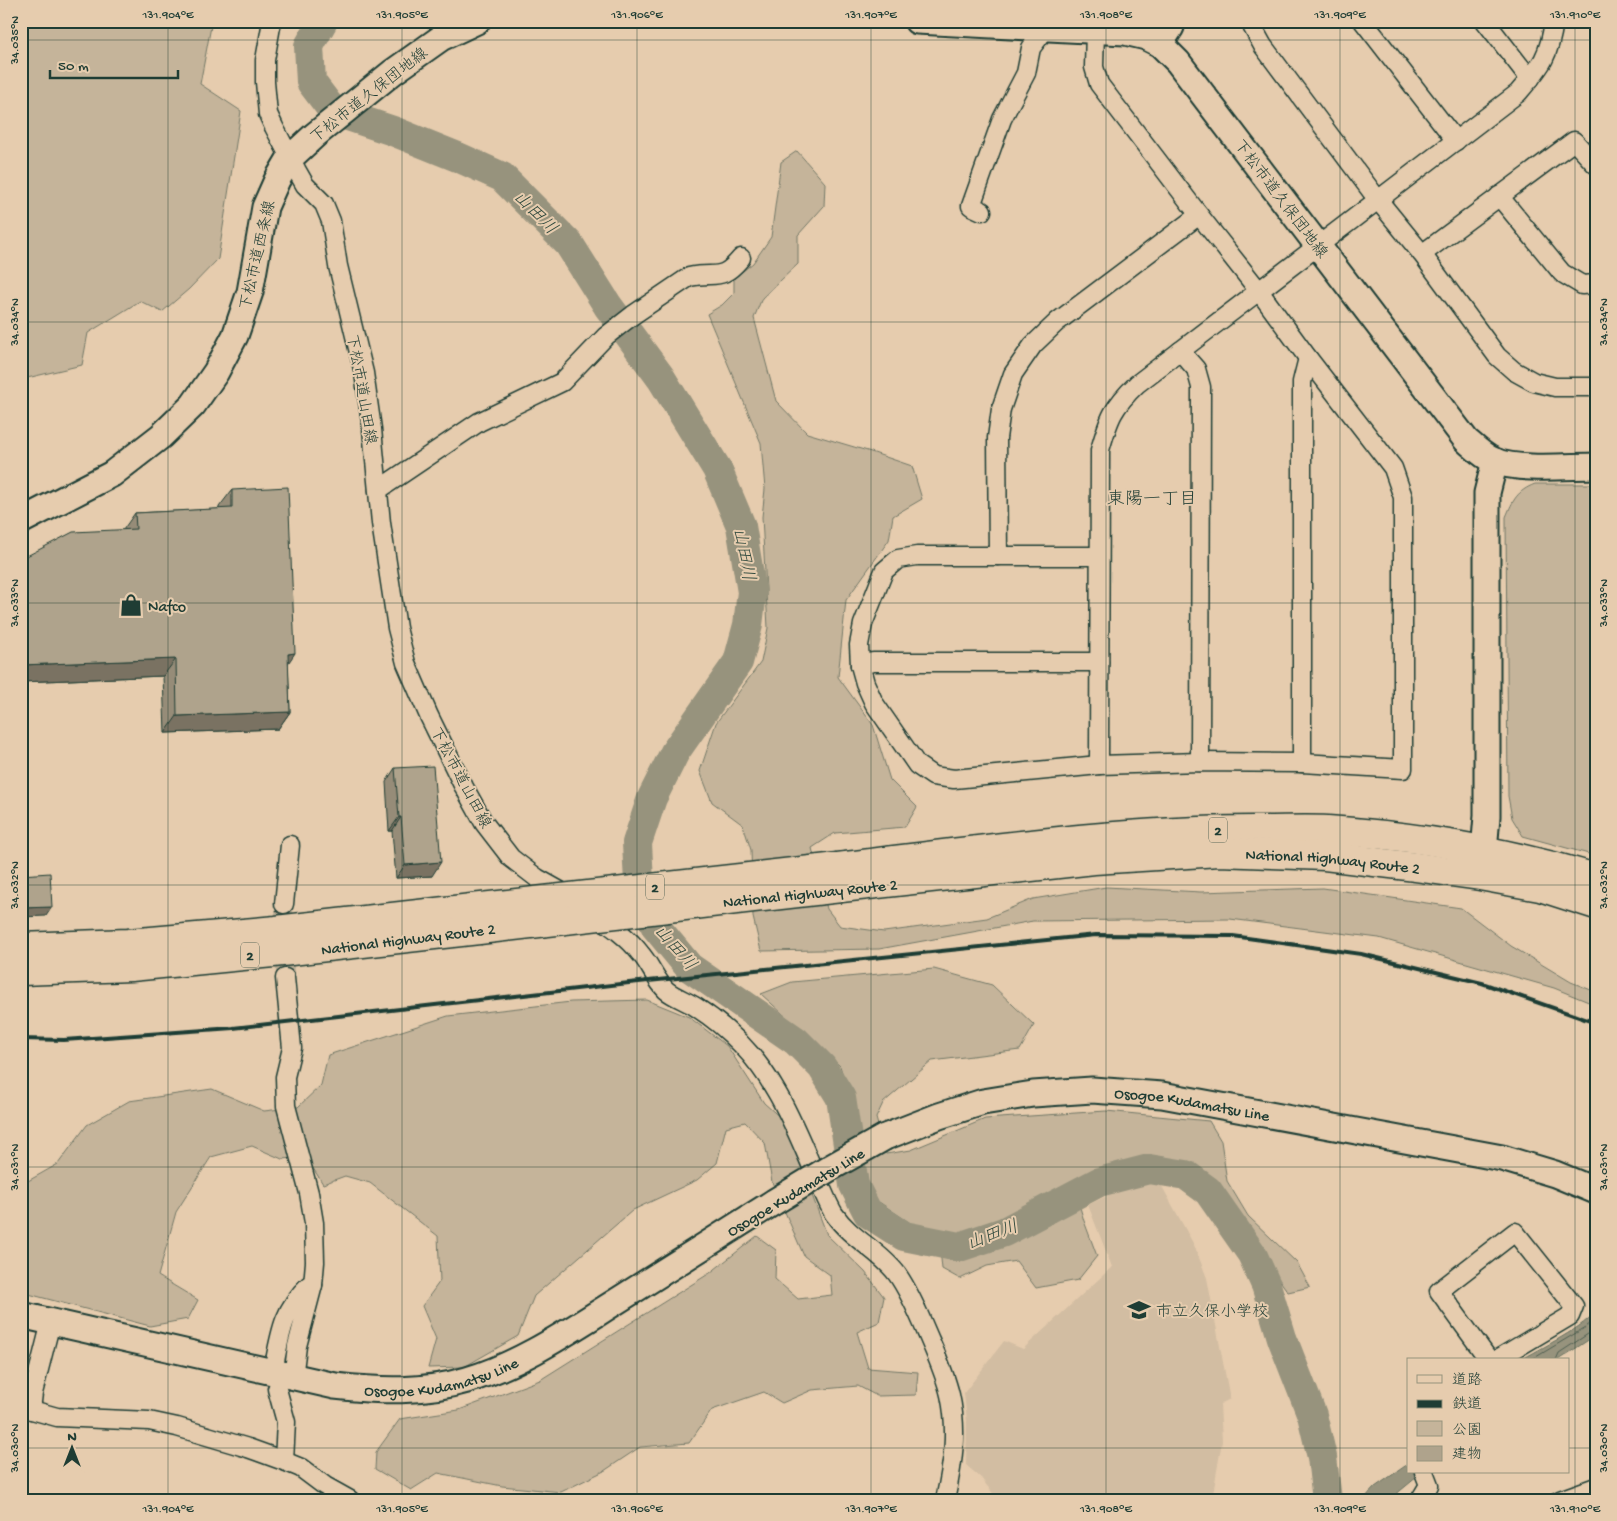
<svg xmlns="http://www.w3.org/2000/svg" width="1617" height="1521" font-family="'Gochi Hand','Klee One',sans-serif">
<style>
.built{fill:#d2bda2}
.green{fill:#c5b49a;stroke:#727867}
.water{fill:#97937d;stroke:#677160}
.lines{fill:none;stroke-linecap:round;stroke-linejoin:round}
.shore{stroke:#4f5f51;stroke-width:1}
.river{stroke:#97937d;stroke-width:30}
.street-tunnel{stroke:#beaf96;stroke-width:18;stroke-dasharray:18 9;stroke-linecap:butt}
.street-casing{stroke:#1f3d34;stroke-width:21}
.secondary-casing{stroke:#1f3d34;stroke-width:29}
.highway-casing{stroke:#1f3d34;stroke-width:31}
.street{stroke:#e6ccae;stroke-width:18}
.secondary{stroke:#e6ccae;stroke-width:25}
.highway{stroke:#e6ccae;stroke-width:28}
.rail{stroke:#1f3d34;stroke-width:4}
.secondary-bridge-casing{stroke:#1f3d34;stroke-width:29;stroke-linecap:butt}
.highway-bridge-casing{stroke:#1f3d34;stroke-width:31;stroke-linecap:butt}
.secondary-bridge{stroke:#e6ccae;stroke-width:25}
.highway-bridge{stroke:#e6ccae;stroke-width:28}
.wall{fill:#968c78;stroke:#1f3d34}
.shaded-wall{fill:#7a7262;stroke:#1f3d34}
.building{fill:#afa38c;stroke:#1f3d34}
.ticks{fill:none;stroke:#1f3d34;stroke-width:1;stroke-opacity:0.45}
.labels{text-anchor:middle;stroke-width:4;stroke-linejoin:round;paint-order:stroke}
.shield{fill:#e6ccae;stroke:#5b6859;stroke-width:1}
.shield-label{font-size:15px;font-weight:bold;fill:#1f3d34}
.street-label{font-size:16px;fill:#1f3d34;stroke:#e6ccae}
.poi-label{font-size:16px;fill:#1f3d34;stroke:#e6ccae;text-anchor:start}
.water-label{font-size:18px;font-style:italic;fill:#2b463b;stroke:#e6ccae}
.neighbourhood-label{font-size:18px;fill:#1f3d34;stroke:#e6ccae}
.neatline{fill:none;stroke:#1f3d34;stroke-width:2}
.ticks-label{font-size:12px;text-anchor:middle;fill:#1f3d34}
</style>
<rect width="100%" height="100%" fill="#e6ccae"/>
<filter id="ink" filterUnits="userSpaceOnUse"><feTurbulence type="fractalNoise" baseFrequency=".02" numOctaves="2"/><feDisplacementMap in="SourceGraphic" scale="10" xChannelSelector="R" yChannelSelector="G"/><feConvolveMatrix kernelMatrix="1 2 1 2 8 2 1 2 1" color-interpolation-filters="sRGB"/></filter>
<g filter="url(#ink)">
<path class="built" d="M1158 1179 1194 1245 1207 1278 1230 1399 1220 1404 1222 1441 1212 1500H998L981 1478 966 1465 967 1421 964 1393 1004 1341 1023 1349 1112 1267 1088 1205 1140 1180Z"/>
<g class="green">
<path d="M21 21H212L200 84 241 111 218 259 189 289 162 312 140 301 88 333 82 365 23 379 21 375Z"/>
<path d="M797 151 825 183 824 206 798 235V264L762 298 754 318 776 401 807 433 871 452 912 466 922 499 893 516 889 540 846 600 838 677 873 725 890 780 917 807 905 827 835 833 812 848 827 909 840 926 884 932 987 918 1033 899 1106 887 1201 892 1323 888 1461 908 1511 946 1571 982 1596 992V1005L1554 988 1379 938 1230 919 1033 921 879 949 761 951 753 917 751 850 743 825 712 802 700 771 716 723 761 662 768 628 762 517 765 489 761 443 707 314 722 305 734 293V278L753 263 771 237 781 162Z"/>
<path d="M1535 484H1596V856L1523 836 1512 818 1508 796 1506 517C1513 500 1517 491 1535 484Z"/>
<path d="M934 969 992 985 1034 1025 1020 1050 932 1061 883 1103 876 1118 886 1154 911 1150 985 1119 1106 1111 1209 1121 1221 1141 1227 1181 1248 1216 1297 1263 1310 1287 1288 1292 1215 1189 1183 1169 1138 1167 1074 1187 1084 1221 1097 1256 1078 1280 1036 1288 1016 1261 987 1266 960 1279 942 1269 941 1259 930 1236 873 1198 860 1170 852 1104 840 1066 761 994 792 982Z"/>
<path d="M647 1000 689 1017 727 1046 764 1103 784 1121 827 1235 865 1272 884 1297 879 1322 857 1332 868 1368 918 1372 916 1395 877 1396 858 1386 812 1390 782 1403 764 1392 712 1410 689 1443 640 1447 604 1471 561 1492 502 1486 438 1473 411 1490 375 1469 376 1452 400 1419 459 1410 540 1380 710 1273 757 1236 776 1250 775 1279 798 1299 832 1295 830 1275 804 1256 772 1182 765 1143 745 1122 726 1127 717 1163 697 1180 633 1210 534 1296 518 1336 464 1367 428 1368 436 1339 422 1306 440 1281 438 1236 370 1183 345 1176 323 1184 306 1157 282 1159 252 1146 211 1157 176 1212 158 1276 198 1300 188 1319 150 1326 21 1292V1185L58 1164 87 1125 129 1101 212 1089 264 1111 298 1107 321 1085 328 1055 448 1016 571 1002Z"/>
</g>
<g class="water">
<path d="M1596 1310V1335L1558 1360H1521C1537 1350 1589 1325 1596 1310Z"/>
<path d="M1408 1464V1472H1423L1389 1500H1363L1375 1487Z"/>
</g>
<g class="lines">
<g class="shore">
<path d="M1531 1360 1586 1327 1596 1319"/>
<path d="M1556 1360 1559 1353 1591 1332 1596 1331"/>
</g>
<path class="river" d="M323 21 309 46 311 82 333 111 393 131 460 158 502 177 569 244 608 306 661 378 717 469 741 526 752 592 748 625 738 662 675 752 652 798 637 843 639 883 656 927 689 967 796 1041 822 1067 841 1098 854 1185 868 1213 904 1236 959 1247 1004 1232 1099 1182 1149 1169 1186 1175 1208 1191 1252 1254 1266 1285 1282 1338 1312 1415 1322 1457 1327 1500"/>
<path class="street-tunnel" d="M284 904 285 978"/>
<defs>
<g id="street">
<path d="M272 21 265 60V82L268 114 274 127 297 171 305 185 324 204 331 221 338 266 364 373 372 429 381 523 397 628 406 663 429 716 464 787 484 823 511 858 537 878 571 897"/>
<path d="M1251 21 1253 28 1263 46 1378 200 1422 254 1497 356 1514 371 1534 382 1555 387H1596"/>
<path d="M1363 21 1456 141"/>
<path d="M1485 21 1530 79"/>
<path d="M1095 31 1094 67 1099 84 1199 215 1259 291 1308 358 1393 468 1403 497V769L1302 763 1200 762 1099 765 954 779 933 776 917 765 874 703 865 683 860 665 859 645 863 624 884 571 898 559 917 556H1099"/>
<path d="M1499 196 1562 273 1582 285 1596 284"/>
<path d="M982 211 971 206 1002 119 1026 73 1031 48 1046 28 1048 21"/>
<path d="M1422 254 1574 141 1596 165"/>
<path d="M1180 351 1196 369 1201 387 1200 762"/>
<path d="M378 490 479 422 562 382 606 336 633 315 689 277C716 271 720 283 741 258"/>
<path d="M998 556 997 438 1001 409 1013 374 1033 345 1057 322 1199 215"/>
<path d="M860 665 873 662H1099"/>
<path d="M1302 763V382L1308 358"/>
<path d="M1099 765 1100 450C1109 418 1113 407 1137 384L1518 93C1541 66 1549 58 1554 21"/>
<path d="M284 904 290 845"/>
<path d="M594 914C610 925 628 937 640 953 650 964 655 979 666 990 674 997 687 1001 696 1007 730 1029 756 1056 776 1091 794 1121 806 1155 821 1187 825 1196 829 1206 834 1214 851 1239 879 1250 897 1274 909 1291 918 1312 926 1331 935 1352 945 1373 950 1395 958 1431 953 1464 945 1500"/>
<path d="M285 978 292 1048 285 1077 286 1106 309 1193 314 1223 315 1262 313 1285 297 1346 293 1378"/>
<path d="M1489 1360 1439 1291 1515 1232 1574 1306 1570 1316 1496 1360"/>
<path d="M275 1361C281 1329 285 1308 309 1285H313"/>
<path d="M277 1389 286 1422 284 1461"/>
<path d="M21 1407 57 1417 149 1421 177 1427 248 1448 284 1461 301 1468 325 1486 350 1500"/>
<path d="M31 1410 33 1393 51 1322"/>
<path d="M1420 1500 1429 1485 1424 1472"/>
<path d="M1560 1500 1596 1487"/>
</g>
<g id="secondary">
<path d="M917 21 1125 32 1146 37 1160 44 1178 62 1466 440C1475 448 1483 456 1494 461 1520 471 1568 466 1596 466"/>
<path d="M1160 44 1171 27 1172 21"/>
<path d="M21 521 112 474 161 436 193 405 216 372 235 336 250 292 265 207 277 180 290 158 315 135 393 72 441 38 477 21"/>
<path d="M1481 870 1484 851 1487 816V493L1495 461"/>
<path id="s1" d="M885 1137 939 1116 983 1102 1033 1094 1092 1090 1162 1095 1502 1158 1555 1174 1596 1191"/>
<path id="s2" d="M21 1315 335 1386C380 1391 423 1393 467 1380 521 1364 569 1331 617 1301 669 1268 722 1235 774 1202"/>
</g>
<g id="highway">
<path d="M838 867C979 850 1120 829 1262 830 1284 830 1306 829 1328 830 1418 836 1509 852 1596 878"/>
<path id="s3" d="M841 888 1094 860 1219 852 1325 856 1416 867 1480 876 1540 887 1596 905"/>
<path d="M21 947 128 943 276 930 472 908"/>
<path d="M21 971 131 967 273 953 479 930"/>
</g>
</defs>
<use href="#street" class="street-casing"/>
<use href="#secondary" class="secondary-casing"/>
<use href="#highway" class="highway-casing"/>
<use href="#street" class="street"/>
<use href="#secondary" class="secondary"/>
<use href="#highway" class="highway"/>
<path class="rail" d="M21 1039 64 1040 233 1028 629 983 1096 935 1233 936 1361 954 1482 983 1596 1023"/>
<defs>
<path id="secondary-bridge" d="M774 1202 830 1168 885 1137"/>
<g id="highway-bridge">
<path d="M472 908 838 867"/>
<path d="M479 930 841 888"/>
</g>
</defs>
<use href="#secondary-bridge" class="secondary-bridge-casing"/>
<use href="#highway-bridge" class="highway-bridge-casing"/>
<use href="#secondary-bridge" class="secondary-bridge"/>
<use href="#highway-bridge" class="highway-bridge"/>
</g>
<g class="wall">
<path d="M232 490 288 663 290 712 278 729 165 733 163 676 21 682V559L123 530 135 513 219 509V507Z"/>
<path d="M395 768 432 876 396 878 392 831H389L386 782Z"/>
</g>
<g class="shaded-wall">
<path d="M295 653 283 671 288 654Z"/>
<path d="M176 659 163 676 21 682V665Z"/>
<path d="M290 712 278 729 165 733 177 716Z"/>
<path d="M399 817H401L392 831H389Z"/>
<path d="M441 862 432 876 396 878 405 865Z"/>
<path d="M52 907 46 916 21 917V908Z"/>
</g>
<g class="building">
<path d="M288 487 295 653 288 654 290 712 177 716 176 659 21 665V559L73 532 136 529 135 513 232 508V490Z"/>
<path d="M433 766 441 862 405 865 401 817H399L395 768Z"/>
<path d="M50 873 52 907 21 908V875Z"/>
</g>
</g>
<path class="ticks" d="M168 21V1500M402 21V1500M637 21V1500M871 21V1500M1106 21V1500M1340 21V1500M1575 21V1500M21 40H1596M21 322H1596M21 603H1596M21 885H1596M21 1167H1596M21 1448H1408M1568 1448H1596"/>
<defs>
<symbol id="shop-bare" viewBox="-9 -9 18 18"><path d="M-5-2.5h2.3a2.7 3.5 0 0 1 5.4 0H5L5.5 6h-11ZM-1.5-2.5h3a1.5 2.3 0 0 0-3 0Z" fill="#1f3d34" stroke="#e6ccae" stroke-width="2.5" paint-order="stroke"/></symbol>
<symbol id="school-bare" viewBox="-9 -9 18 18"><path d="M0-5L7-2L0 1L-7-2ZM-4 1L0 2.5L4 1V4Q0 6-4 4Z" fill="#1f3d34" stroke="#e6ccae" stroke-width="2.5" paint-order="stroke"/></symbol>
</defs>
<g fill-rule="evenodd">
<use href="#shop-bare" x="115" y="589" width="32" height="32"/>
<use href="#school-bare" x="1123" y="1294" width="32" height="32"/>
</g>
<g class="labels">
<g class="shield">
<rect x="1209" y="817.5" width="18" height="25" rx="4"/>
<rect x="646" y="874.5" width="18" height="25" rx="4"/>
<rect x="241" y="942.5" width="18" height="25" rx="4"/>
</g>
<g class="shield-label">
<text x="1218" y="835">2</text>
<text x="655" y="892">2</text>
<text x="250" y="960">2</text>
</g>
<g class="street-label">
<text transform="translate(368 94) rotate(-38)" y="6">下松市道久保団地線</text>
<text transform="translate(1282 198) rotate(53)" y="6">下松市道久保団地線</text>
<text transform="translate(256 255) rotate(-77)" y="6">下松市道西条線</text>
<text transform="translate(363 389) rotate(80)" y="6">下松市道山田線</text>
<text transform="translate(462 777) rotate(62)" y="6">下松市道山田線</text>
<text dy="6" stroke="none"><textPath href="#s3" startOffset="494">National Highway Route 2</textPath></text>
<text transform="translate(810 892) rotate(-6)" y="6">National Highway Route 2</text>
<text transform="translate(408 938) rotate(-7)" y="6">National Highway Route 2</text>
<text dy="6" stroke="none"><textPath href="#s1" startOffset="315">Osogoe Kudamatsu Line</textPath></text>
<text transform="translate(795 1191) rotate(-31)" y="6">Osogoe Kudamatsu Line</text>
<text dy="6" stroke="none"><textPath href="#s2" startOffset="430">Osogoe Kudamatsu Line</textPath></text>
</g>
<g class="poi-label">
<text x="148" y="611">Nafco</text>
<text x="1156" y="1316">市立久保小学校</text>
</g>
<g class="water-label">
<text transform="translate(536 212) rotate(45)" y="6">山田川</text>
<text transform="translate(745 554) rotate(79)" y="6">山田川</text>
<text transform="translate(676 947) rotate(49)" y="6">山田川</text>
<text transform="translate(992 1234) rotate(-21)" y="6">山田川</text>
</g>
<g class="neighbourhood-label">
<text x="1152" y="504">東陽一丁目</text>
</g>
</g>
<rect width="1617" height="1521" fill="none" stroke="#e6ccae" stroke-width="55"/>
<rect x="1407" y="1358" width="162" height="115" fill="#e6ccae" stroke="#96937d"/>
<rect x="1417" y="1375" width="25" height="8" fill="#e6ccae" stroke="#96937d"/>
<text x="1452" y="1384" font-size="15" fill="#1f3d34">道路</text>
<rect x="1417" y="1400" width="25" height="8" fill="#1f3d34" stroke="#96937d"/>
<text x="1452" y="1408" font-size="15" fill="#1f3d34">鉄道</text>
<rect x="1417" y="1421" width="25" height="15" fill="#c5b49a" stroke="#96937d"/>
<text x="1452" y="1434" font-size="15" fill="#1f3d34">公園</text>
<rect x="1417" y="1446" width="25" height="15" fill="#afa38c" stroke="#96937d"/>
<text x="1452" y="1458" font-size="15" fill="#1f3d34">建物</text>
<g transform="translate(72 1448)" stroke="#e6ccae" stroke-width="4" paint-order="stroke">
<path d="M0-4L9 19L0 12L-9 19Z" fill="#1f3d34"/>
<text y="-8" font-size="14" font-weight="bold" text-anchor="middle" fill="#1f3d34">N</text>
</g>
<path d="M50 70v8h128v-8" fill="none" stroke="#1f3d34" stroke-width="2.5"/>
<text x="58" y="70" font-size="15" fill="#1f3d34" stroke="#e6ccae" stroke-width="4" paint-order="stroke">50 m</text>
<rect x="28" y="28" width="1562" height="1466" class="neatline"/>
<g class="ticks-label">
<text x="168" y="18">131.904°E</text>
<text x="402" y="18">131.905°E</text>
<text x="637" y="18">131.906°E</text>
<text x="871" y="18">131.907°E</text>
<text x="1106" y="18">131.908°E</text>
<text x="1340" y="18">131.909°E</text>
<text x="1575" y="18">131.910°E</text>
<text transform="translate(14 40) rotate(-90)" y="4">34.035°N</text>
<text transform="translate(14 322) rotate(-90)" y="4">34.034°N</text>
<text transform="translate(1603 322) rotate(-90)" y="4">34.034°N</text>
<text transform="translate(14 603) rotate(-90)" y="4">34.033°N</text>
<text transform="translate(1603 603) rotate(-90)" y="4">34.033°N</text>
<text transform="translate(14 885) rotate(-90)" y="4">34.032°N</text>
<text transform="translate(1603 885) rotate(-90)" y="4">34.032°N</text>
<text transform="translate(14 1167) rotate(-90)" y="4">34.031°N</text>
<text transform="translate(1603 1167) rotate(-90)" y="4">34.031°N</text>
<text transform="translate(14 1448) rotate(-90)" y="4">34.030°N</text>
<text transform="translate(1603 1448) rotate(-90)" y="4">34.030°N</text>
<text x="168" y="1512">131.904°E</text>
<text x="402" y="1512">131.905°E</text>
<text x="637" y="1512">131.906°E</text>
<text x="871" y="1512">131.907°E</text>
<text x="1106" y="1512">131.908°E</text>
<text x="1340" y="1512">131.909°E</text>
<text x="1575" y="1512">131.910°E</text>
</g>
</svg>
